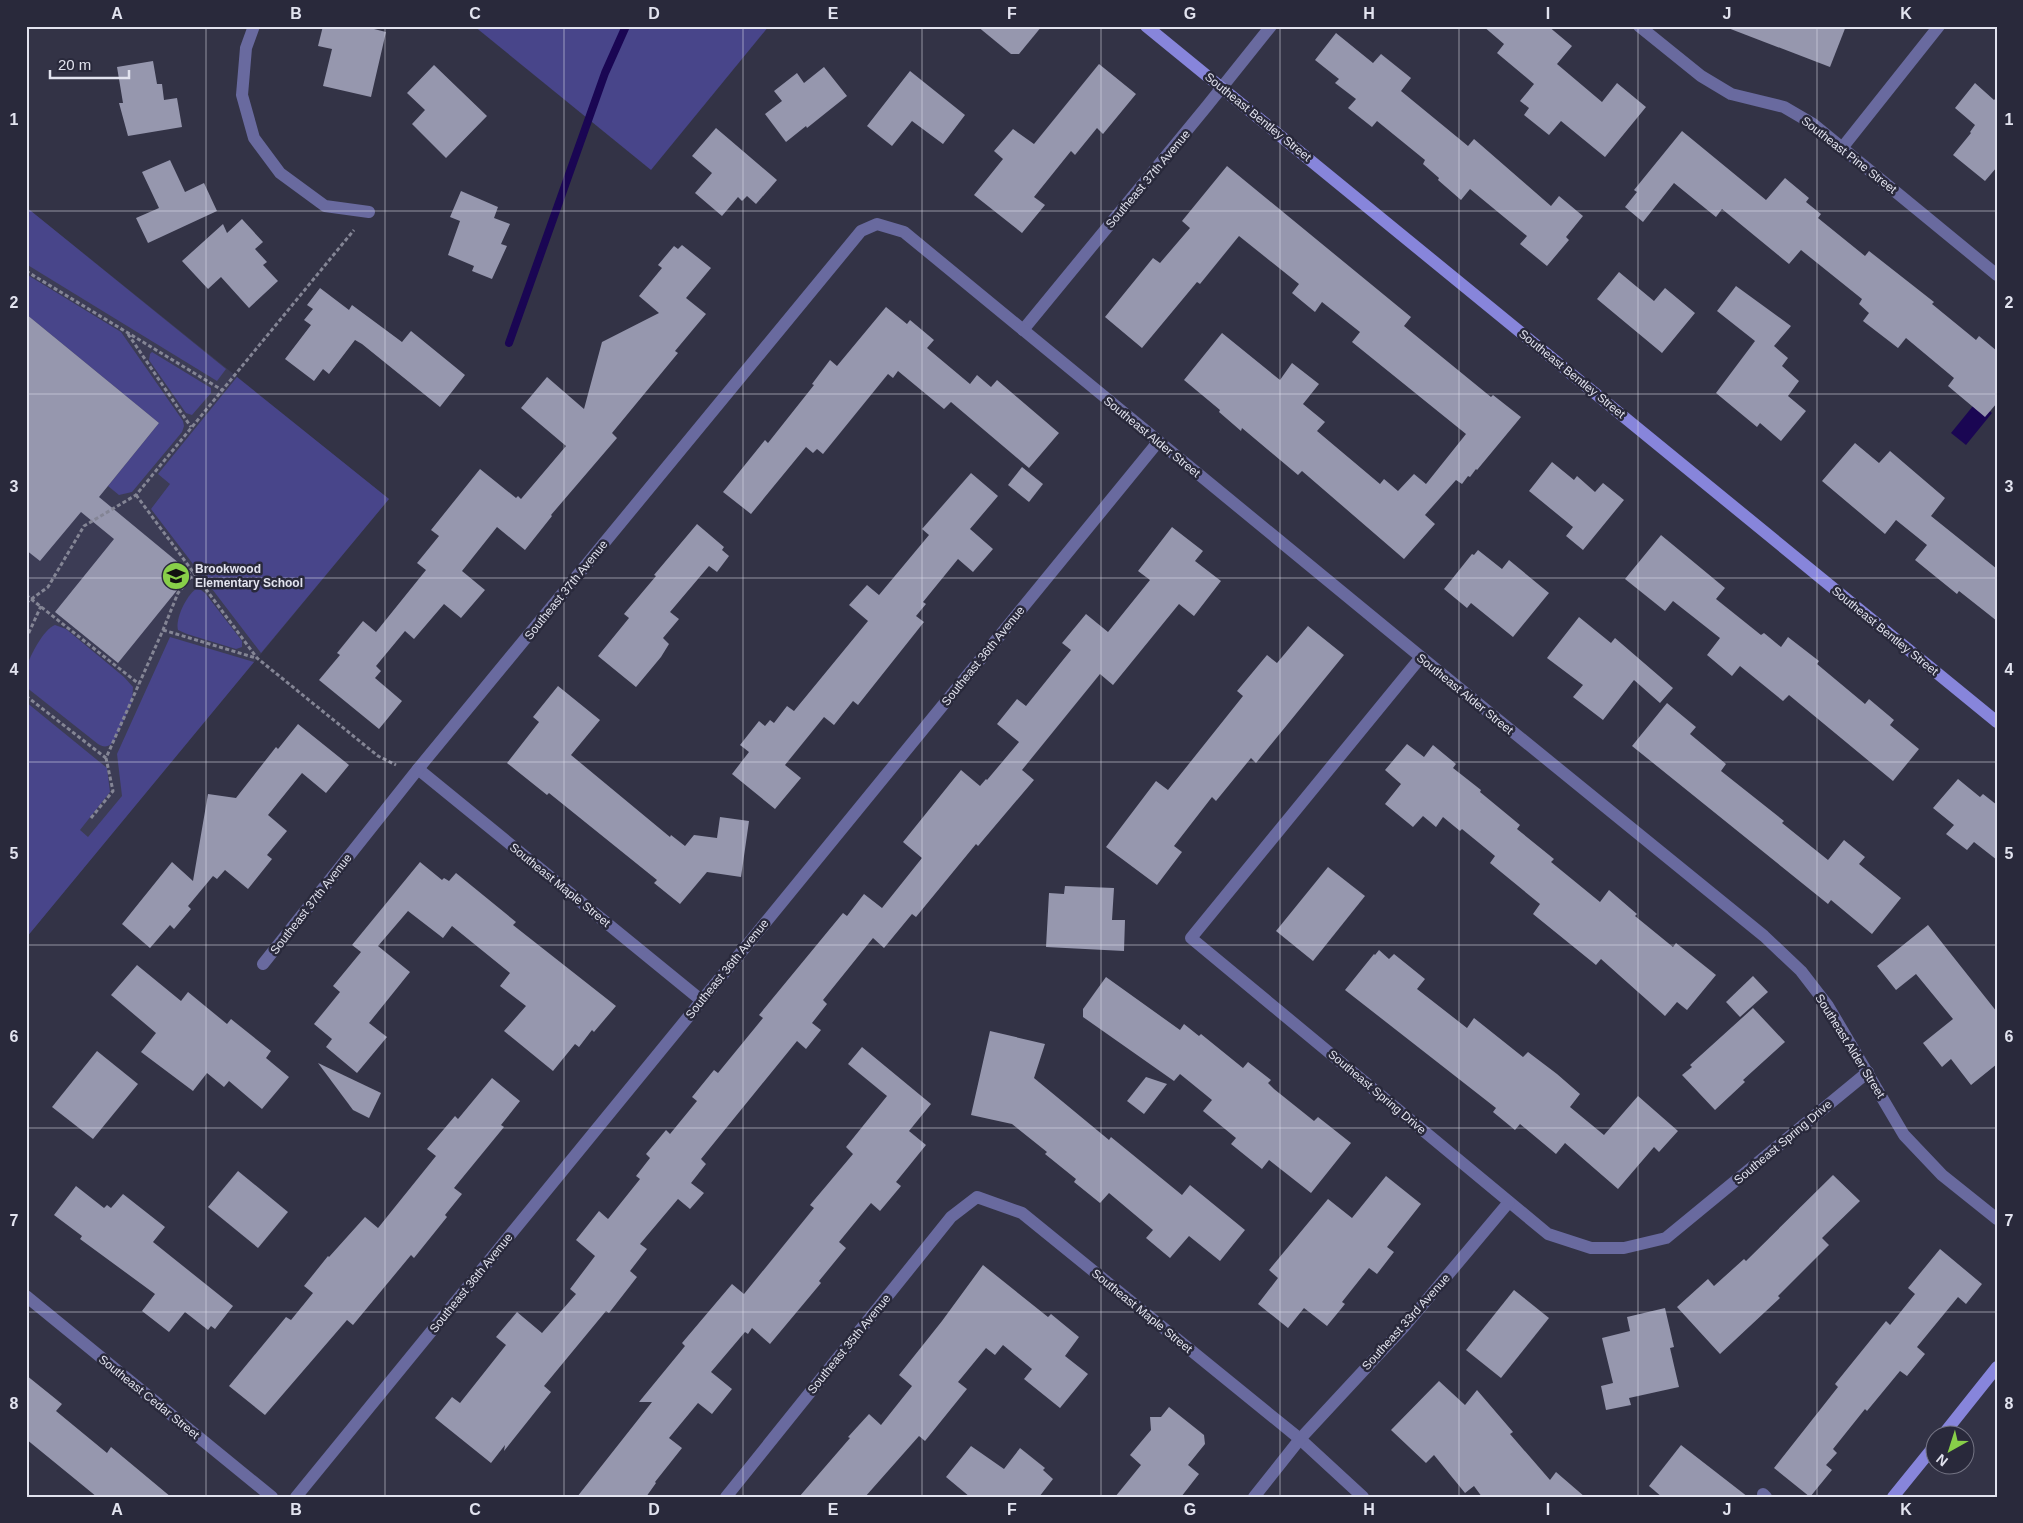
<svg xmlns="http://www.w3.org/2000/svg" width="2023" height="1523" font-family="Helvetica,sans-serif">
<style>
.built{fill:#3c3c55}
.green{fill:#48458a}
.water{fill:#1a0653}
.lines{fill:none;stroke-linecap:round;stroke-linejoin:round}
.stream{stroke:#1a0653;stroke-width:8}
.building{fill:#9697ae}
.path{stroke:#848595;stroke-width:3;stroke-dasharray:4 2.5;stroke-linecap:butt}
.lane{stroke:#696a9f;stroke-width:12}
.street{stroke:#696a9f;stroke-width:12}
.secondary{stroke:#8785db;stroke-width:12}
.grid{fill:none;stroke:#e2e3ef;stroke-width:1;stroke-opacity:0.55}
.labels{text-anchor:middle;stroke-width:5;stroke-linejoin:round;paint-order:stroke}
.street-label{font-size:12px;fill:#e2e3ef;stroke:#29293b}
.poi-label{font-size:12px;font-weight:bold;fill:#e2e3ef;stroke:#29293b;text-anchor:start}
.neatline{fill:none;stroke:#e2e3ef;stroke-width:2}
.grid-label{font-size:16px;text-anchor:middle;font-weight:bold;fill:#e2e3ef}
</style>
<rect width="100%" height="100%" fill="#333346"/>
<path class="built" d="M26 207 389 499 26 938Z"/>
<g class="green">
<path d="M474 26H769L651 170Z"/>
<path d="M26 207 226 369 217 381 26 264Z"/>
<path d="M26 274 121 332 183 421 184 426 182 432 132 492 119 495 108 486 159 423 26 314Z"/>
<path d="M152 352 211 388V393L192 415 186 413 149 360 150 354Z"/>
<path d="M237 377 389 499 261 653 151 509 170 484 158 474Z"/>
<path d="M196 589 201 590 205 593 242 641V647L236 649 187 634 178 630C175 619 186 596 196 589Z"/>
<path d="M55 625 66 629 124 677 133 687 132 702 114 741C110 747 104 748 98 744L26 687C26 681 26 676 26 671 27 660 44 628 55 625Z"/>
<path d="M170 637 254 662 26 938V702L107 768 110 792 80 830 88 837 122 796 117 754Z"/>
</g>
<path class="water" d="M1977 401 1992 413 1966 445 1951 433Z"/>
<g class="lines">
<path class="stream" d="M509 343 605 73 626 26"/>
</g>
<g class="building">
<path d="M323 26H362L386 32 371 97 323 86 332 49 318 46Z"/>
<path d="M977 26H1042L1019 54H1011Z"/>
<path d="M1483 26H1548L1572 46 1557 64 1602 102 1617 83 1646 107 1605 157 1561 121 1549 135 1524 115 1529 108 1520 101 1534 84 1497 53 1504 44Z"/>
<path d="M1729 26H1846L1830 67 1728 28Z"/>
<path d="M1336 33 1373 63 1381 54 1411 78 1401 91 1468 146 1474 139 1551 206 1559 196 1583 216 1566 237 1569 240 1547 266 1520 244 1527 236 1470 189 1461 200 1438 180 1439 178 1423 164 1425 160 1377 121 1372 127 1348 108 1356 99 1335 83 1339 79 1315 60Z"/>
<path d="M153 61 157 84H162L164 100 177 98 182 127 128 136 119 103H123L117 67Z"/>
<path d="M1099 64 1136 94 1103 134 1097 128 1075 155 1071 151 1034 197 1045 205 1022 233 974 195 1003 159 994 151 1013 129 1034 144Z"/>
<path d="M434 65 487 116 446 158 412 124 425 110 407 93Z"/>
<path d="M824 67 847 96 807 128 806 126 786 142 765 114 782 101 774 91 797 73 804 83Z"/>
<path d="M910 71 965 115 943 144 912 121 892 146 867 126Z"/>
<path d="M1975 83 1994 100 1997 97V167L1985 181 1953 155 1971 133 1970 132 1975 125 1955 108Z"/>
<path d="M716 128 777 180 756 204 747 196 742 201 738 197 722 216 695 193 712 173 692 156Z"/>
<path d="M1682 131 1766 200 1785 178 1809 198 1806 202 1821 214 1818 218 1865 256 1869 251 1934 302 1932 304 1976 340 1979 336 1997 351V403L1985 417 1948 386 1954 378 1906 338 1898 348 1863 321 1869 313 1859 304 1862 299 1801 250 1789 264 1722 209 1716 217 1674 183 1643 222 1625 207 1637 192 1634 190Z"/>
<path d="M170 160 185 192 204 183 217 211 148 243 136 218 159 208 142 172Z"/>
<path d="M1227 166 1411 317 1404 326 1491 397 1493 395 1521 417 1477 470 1476 469 1470 477 1468 476 1462 484 1456 480 1425 515 1435 524 1404 559 1302 471 1298 475 1242 428 1241 431 1219 412 1220 410 1184 380 1222 333 1280 380 1292 363 1319 384 1303 404 1325 422 1317 431 1380 484 1384 479 1398 491 1414 474 1426 484 1466 434 1352 342 1360 332 1322 302 1315 312 1292 293 1299 284 1239 236 1200 284 1197 282 1142 348 1105 317 1153 258 1160 263 1190 228 1182 221Z"/>
<path d="M461 191 498 207 494 218 510 224 501 244 507 246 492 279 472 271 474 266 448 255 460 221 450 217Z"/>
<path d="M242 219 263 242 255 249 267 262 263 265 278 281 249 308 221 277 208 289 182 261 223 224 227 233Z"/>
<path d="M682 245 711 268 686 298 706 314 675 351 678 353 612 433 617 438 551 515 552 516 525 550 497 527 462 571 485 590 461 618 444 604 414 639 405 631 376 666 381 671 375 678 402 701 379 729 319 680 340 655 337 653 363 621 376 632 426 570 417 563 439 536 431 530 480 469 516 498 518 496 521 499 566 446 521 408 547 377 584 409 602 342 659 313 639 296 662 268 658 265 674 246 678 249Z"/>
<path d="M1619 272 1654 301 1665 288 1695 313 1662 353 1597 299Z"/>
<path d="M1736 286 1791 326 1774 346 1788 358 1782 366 1799 381 1788 396 1806 411 1781 441 1760 423 1757 427 1716 393 1755 341 1717 311Z"/>
<path d="M320 288 349 310 352 305 402 342 411 331 465 375 440 407 362 344 355 340 329 374 323 369 314 381 285 359 311 325 304 320 313 309 307 305Z"/>
<path d="M886 307 907 324 910 320 934 340 927 348 970 384 977 375 991 387 997 380 1059 433 1029 468 951 402 944 409 898 371 893 378 888 374 823 454 817 449 813 453 806 447 751 514 723 492 765 440 768 443 814 385 812 384 830 360 837 366Z"/>
<path d="M26 314 159 423 99 497 191 573 118 663 55 612 114 539 81 512 40 561 26 550Z"/>
<path d="M1855 443 1879 463 1890 451 1945 498 1931 516 1997 569V621L1959 591 1957 594 1915 560 1927 545 1896 520 1885 534 1822 481Z"/>
<path d="M1552 462 1574 480 1577 476 1595 492 1603 483 1624 500 1583 550 1566 536 1573 527 1529 491Z"/>
<path d="M1022 467 1043 484 1029 502 1008 485Z"/>
<path d="M971 473 998 496 970 529 993 549 973 572 958 559 923 602 926 604 916 616 924 622 858 705 853 701 834 725 824 717 785 765 801 778 775 809 732 774 749 752 740 745 759 721 765 726 770 720 774 723 787 706 794 711 868 621 849 605 867 585 879 595 929 535 922 529Z"/>
<path d="M697 524 724 547 722 550 729 556 717 572 709 566 670 612 679 619 663 638 669 644 661 657 636 687 598 656 629 618 624 614 656 576 654 575Z"/>
<path d="M1172 527 1203 551 1195 561 1221 581 1194 616 1179 604 1113 685 1100 674 1022 770 1034 780 978 846 976 844 916 917 912 914 884 948 873 938 823 1000 827 1004 812 1023 821 1030 806 1049 797 1041 701 1159 706 1164 691 1183 704 1193 690 1209 678 1199 640 1244 647 1249 630 1271 637 1277 609 1313 606 1311 544 1386 551 1392 504 1451 505 1445 491 1463 435 1418 452 1397 460 1403 506 1345 496 1337 517 1312 542 1333 576 1294 570 1289 595 1256 576 1240 599 1211 608 1219 640 1179 636 1176 650 1158 646 1154 666 1130 670 1134 697 1101 692 1097 714 1070 718 1073 763 1018 759 1015 843 913 847 916 864 894 882 908 922 858 903 842 961 770 980 786 986 779 987 780 1019 742 997 724 1017 699 1026 706 1071 650 1062 643 1086 614 1108 632 1150 580 1138 571Z"/>
<path d="M1661 535 1725 588 1716 599 1761 635 1764 633 1781 647 1788 637 1819 661 1817 664 1865 704 1869 699 1894 720 1890 725 1919 749 1893 781 1789 695 1783 701 1740 666 1732 676 1707 655 1720 638 1673 601 1665 611 1625 579Z"/>
<path d="M1478 550 1502 569 1509 560 1549 593 1513 637 1471 603 1467 608 1444 589 1472 554 1474 555Z"/>
<path d="M1579 617 1611 643 1615 638 1673 688 1660 703 1634 680 1603 720 1573 697 1583 685 1547 658Z"/>
<path d="M1308 626 1344 655 1256 763 1251 758 1216 801 1212 797 1174 846 1182 852 1157 885 1106 847 1156 781 1168 790 1243 696 1237 691 1267 655 1277 663Z"/>
<path d="M558 686 600 720 571 755 670 837 671 835 685 846 694 835 717 838 720 817 749 821 741 877 707 872 680 904 654 883 657 880 549 793 547 795 507 763 539 722 533 717Z"/>
<path d="M1667 703 1696 727 1690 734 1726 764 1721 771 1784 821 1782 823 1828 860 1844 840 1865 857 1859 864 1901 898 1872 934 1831 900 1828 904 1632 746Z"/>
<path d="M298 724 349 765 326 793 302 773 268 815 287 831 267 855 272 859 248 889 225 870 217 879 213 876 188 906 191 909 174 929 170 925 150 948 122 924 172 862 193 881 208 794 236 798 276 747 278 749Z"/>
<path d="M1407 744 1424 757 1433 745 1456 764 1453 768 1481 790 1480 792 1520 825 1517 829 1554 859 1551 862 1600 902 1609 890 1637 914 1635 916 1673 947 1676 943 1716 975 1687 1010 1677 1002 1665 1016 1601 959 1596 965 1533 914 1540 904 1490 863 1495 856 1462 829 1460 831 1443 817 1436 827 1423 816 1413 827 1385 804 1401 784 1385 770Z"/>
<path d="M1958 779 1980 797 1983 794 1997 805V860L1974 842 1967 850 1946 834 1954 825 1933 808Z"/>
<path d="M420 862 442 880 444 878 449 881 456 873 516 922 513 925 616 1006 594 1032 592 1030 579 1047 575 1044 553 1071 504 1031 526 1006 500 986 510 973 452 926 443 938 408 911 378 946 410 972 369 1023 387 1037 357 1073 326 1047 332 1039 314 1024 340 992 333 986 361 952 352 945Z"/>
<path d="M1328 867 1365 896 1313 961 1276 931Z"/>
<path d="M1065 886 1114 888 1112 920H1125L1124 951 1046 947 1049 893 1064 894Z"/>
<path d="M1928 925 1997 1012V1064L1971 1085 1951 1059 1942 1067 1923 1043 1953 1019 1916 974 1896 990 1877 966Z"/>
<path d="M1379 950 1389 959 1394 954 1425 979 1417 989 1467 1028 1474 1018 1523 1057 1528 1052 1557 1074 1580 1094 1570 1107 1604 1135 1638 1096 1678 1131 1659 1152 1654 1147 1618 1189 1565 1143 1556 1154 1520 1124 1515 1130 1493 1112 1496 1108 1345 990 1374 954 1375 955Z"/>
<path d="M137 965 181 1001 188 992 227 1024 231 1019 271 1051 266 1058 289 1077 262 1109 229 1081 224 1087 207 1073 193 1091 141 1052 156 1033 111 995Z"/>
<path d="M1753 976 1768 992 1740 1017 1726 1002Z"/>
<path d="M1106 977 1180 1030 1184 1024 1199 1036 1201 1034 1243 1068 1248 1062 1271 1080 1268 1083 1274 1089 1314 1121 1318 1117 1351 1143 1311 1193 1269 1160 1262 1169 1231 1144 1236 1138 1203 1111 1212 1100 1180 1074 1174 1081 1083 1017V1009Z"/>
<path d="M1753 1008 1785 1042 1743 1080 1745 1082 1715 1110 1682 1075 1692 1067 1690 1065Z"/>
<path d="M990 1031 1045 1044 1034 1078 1109 1140 1111 1137 1182 1195 1190 1185 1245 1230 1220 1261 1189 1236 1170 1258 1146 1238 1153 1230 1109 1193 1100 1203 1074 1182 1076 1179 1045 1154 1047 1152 1012 1124 971 1115Z"/>
<path d="M862 1047 931 1104 909 1131 926 1145 896 1182 901 1186 880 1211 871 1203 839 1242 846 1248 819 1281 821 1283 770 1344 752 1328 748 1334 745 1332 711 1372 732 1389 712 1414 698 1403 669 1438 682 1448 655 1482 656 1483 646 1497H577L652 1402H639L685 1346 682 1343 732 1284 744 1294 814 1208 810 1205 853 1154 846 1147 887 1096 848 1064Z"/>
<path d="M97 1051 138 1084 93 1139 52 1107Z"/>
<path d="M318 1063 381 1093 369 1118 353 1110Z"/>
<path d="M1146 1077 1167 1084 1144 1114 1127 1101Z"/>
<path d="M492 1078 520 1101 501 1125 504 1127 454 1188 462 1194 445 1215 447 1217 414 1258 411 1255 353 1325 347 1320 265 1415 229 1386 286 1317 291 1320 313 1293 304 1286 328 1256 329 1257 365 1217 378 1228 436 1156 427 1149 455 1116 458 1119Z"/>
<path d="M238 1171 288 1212 258 1248 208 1207Z"/>
<path d="M1833 1175 1860 1201 1822 1238 1829 1245 1778 1296 1780 1298 1720 1354 1677 1307 1708 1279 1714 1286 1744 1259 1746 1261Z"/>
<path d="M1386 1176 1421 1204 1387 1247 1394 1252 1377 1274 1369 1268 1342 1302 1345 1304 1327 1326 1304 1308 1288 1328 1258 1304 1278 1278 1269 1270 1328 1199 1352 1218Z"/>
<path d="M76 1186 104 1208 107 1205 111 1208 123 1194 165 1227 153 1242 233 1306 215 1329 211 1326 208 1330 185 1312 169 1332 142 1311 155 1294 80 1239 82 1236 54 1215Z"/>
<path d="M1940 1249 1982 1284 1966 1304 1958 1297 1917 1347 1925 1354 1907 1376 1900 1371 1867 1411 1865 1409 1833 1449 1837 1453 1826 1465 1832 1470 1810 1497 1774 1468 1838 1387 1835 1384 1886 1321 1890 1325 1915 1294 1908 1288Z"/>
<path d="M983 1265 1048 1317 1051 1314 1079 1337 1065 1356 1088 1374 1060 1408 1024 1379 1032 1369 1003 1345 995 1355 986 1348 958 1382 967 1389 925 1441 919 1436 865 1497H799L850 1438 848 1437 869 1414 881 1425 912 1386 899 1375 942 1321Z"/>
<path d="M1514 1290 1549 1318 1501 1378 1466 1350Z"/>
<path d="M1665 1308 1674 1347 1670 1348 1679 1387 1629 1398 1631 1405 1606 1410 1601 1386 1613 1383 1602 1338 1630 1331 1627 1317Z"/>
<path d="M26 1375 62 1404 56 1411 107 1453 111 1447 171 1497H97L26 1439Z"/>
<path d="M1439 1381 1465 1405 1477 1390 1513 1432 1510 1434 1550 1480 1556 1472 1585 1497H1482L1474 1486 1465 1493 1434 1455 1426 1463 1391 1430Z"/>
<path d="M1169 1407 1204 1435 1205 1444 1188 1465 1199 1474 1181 1497H1115L1141 1465 1130 1455 1151 1430 1150 1417H1161Z"/>
<path d="M1681 1445 1748 1497H1662L1649 1486Z"/>
<path d="M971 1446 1004 1469 1020 1448 1045 1468 1043 1470 1053 1479 1039 1497H970L946 1477Z"/>
</g>
<g class="lines">
<g class="path">
<path d="M26 271 222 390"/>
<path d="M128 334 191 427"/>
<path d="M136 495 257 658 378 756 396 765"/>
<path d="M26 595 139 684"/>
<path d="M26 603 48 587 84 526 136 495 354 230"/>
<path d="M163 630 256 658"/>
<path d="M26 639 41 606"/>
<path d="M26 696 106 758"/>
<path d="M91 818 113 791 106 758 163 630 178 593 194 573"/>
</g>
<path class="lane" d="M1763 1494 1766 1497"/>
<g class="street">
<path d="M254 26 246 48 242 95 254 138 280 173 325 206 369 212"/>
<path d="M1639 26 1701 76 1731 94 1784 107 1813 124 1997 275"/>
<path d="M1842 148 1939 26"/>
<path d="M1023 330 1207 106 1271 26"/>
<path d="M1421 657 1191 938 1548 1234 1591 1248H1624L1666 1238 1868 1072"/>
<path d="M418 769 701 1000"/>
<path d="M263 964 418 769 861 231 877 224 904 232 1421 657 1764 936 1801 971 1828 1006 1904 1135 1942 1175 1997 1219"/>
<path d="M26 1296 272 1497"/>
<path d="M296 1497 1158 442"/>
<path d="M726 1497 951 1217 977 1197 1022 1213 1300 1439 1363 1497"/>
<path d="M1254 1497 1300 1439 1404 1327 1509 1202"/>
</g>
<g class="secondary">
<path d="M1146 26 1997 722"/>
<path d="M1942 1436 1997 1367"/>
<path d="M1893 1497 1936 1444"/>
</g>
</g>
<path class="grid" d="M206 26V1497M385 26V1497M564 26V1497M743 26V1497M922 26V1497M1101 26V1497M1280 26V1497M1459 26V1497M1638 26V1497M1817 26V1497M26 211H1997M26 394H1997M26 578H1997M26 762H1997M26 945H1997M26 1128H1997M26 1312H1997"/>
<defs>
<symbol id="school-disc" viewBox="-11 -11 22 22"><circle r="9.5" fill="#88cf49" stroke="#29293b"/><path d="M0-5L7-2L0 1L-7-2ZM-4 1L0 2.5L4 1V4Q0 6-4 4Z" fill="#111"/></symbol>
</defs>
<g fill-rule="evenodd">
<use href="#school-disc" x="160" y="560" width="32" height="32"/>
</g>
<g class="labels">
<g class="street-label">
<text transform="translate(1258 117) rotate(39)" y="4">Southeast Bentley Street</text>
<text transform="translate(1849 155) rotate(38)" y="4">Southeast Pine Street</text>
<text transform="translate(1148 179) rotate(-50)" y="4">Southeast 37th Avenue</text>
<text transform="translate(1572 374) rotate(39)" y="4">Southeast Bentley Street</text>
<text transform="translate(1152 437) rotate(39)" y="4">Southeast Alder Street</text>
<text transform="translate(566 590) rotate(-51)" y="4">Southeast 37th Avenue</text>
<text transform="translate(1885 631) rotate(39)" y="4">Southeast Bentley Street</text>
<text transform="translate(983 656) rotate(-51)" y="4">Southeast 36th Avenue</text>
<text transform="translate(1465 694) rotate(39)" y="4">Southeast Alder Street</text>
<text transform="translate(560 885) rotate(39)" y="4">Southeast Maple Street</text>
<text transform="translate(311 904) rotate(-52)" y="4">Southeast 37th Avenue</text>
<text transform="translate(727 969) rotate(-51)" y="4">Southeast 36th Avenue</text>
<text transform="translate(1850 1046) rotate(58)" y="4">Southeast Alder Street</text>
<text transform="translate(1377 1092) rotate(40)" y="4">Southeast Spring Drive</text>
<text transform="translate(1783 1142) rotate(-40)" y="4">Southeast Spring Drive</text>
<text transform="translate(471 1283) rotate(-51)" y="4">Southeast 36th Avenue</text>
<text transform="translate(1142 1311) rotate(39)" y="4">Southeast Maple Street</text>
<text transform="translate(1406 1322) rotate(-48)" y="4">Southeast 33rd Avenue</text>
<text transform="translate(849 1344) rotate(-51)" y="4">Southeast 35th Avenue</text>
<text transform="translate(149 1397) rotate(39)" y="4">Southeast Cedar Street</text>
</g>
<g class="poi-label">
<text x="195" y="573">Brookwood<tspan x="195" dy="14">Elementary School</tspan></text>
</g>
</g>
<rect width="2023" height="1523" fill="none" stroke="#29293b" stroke-width="55"/>
<g transform="translate(1950 1450) rotate(219)"><circle r="24" fill="#29293b" stroke="#737383"/>
<path d="M0-4L9 19L0 12L-9 19Z" fill="#88cf49"/>
<text y="-8" font-size="14" font-weight="bold" text-anchor="middle" fill="#e2e3ef">N</text>
</g>
<path d="M50 70v8h79v-8" fill="none" stroke="#e2e3ef" stroke-width="2.5"/>
<text x="58" y="70" font-size="15" fill="#e2e3ef" stroke="#29293b" stroke-width="4" paint-order="stroke">20 m</text>
<rect x="28" y="28" width="1968" height="1468" class="neatline"/>
<g class="grid-label">
<text x="117" y="19">A</text>
<text x="296" y="19">B</text>
<text x="475" y="19">C</text>
<text x="654" y="19">D</text>
<text x="833" y="19">E</text>
<text x="1012" y="19">F</text>
<text x="1190" y="19">G</text>
<text x="1369" y="19">H</text>
<text x="1548" y="19">I</text>
<text x="1727" y="19">J</text>
<text x="1906" y="19">K</text>
<text x="14" y="125">1</text>
<text x="2009" y="125">1</text>
<text x="14" y="308">2</text>
<text x="2009" y="308">2</text>
<text x="14" y="492">3</text>
<text x="2009" y="492">3</text>
<text x="14" y="675">4</text>
<text x="2009" y="675">4</text>
<text x="14" y="859">5</text>
<text x="2009" y="859">5</text>
<text x="14" y="1042">6</text>
<text x="2009" y="1042">6</text>
<text x="14" y="1226">7</text>
<text x="2009" y="1226">7</text>
<text x="14" y="1409">8</text>
<text x="2009" y="1409">8</text>
<text x="117" y="1515">A</text>
<text x="296" y="1515">B</text>
<text x="475" y="1515">C</text>
<text x="654" y="1515">D</text>
<text x="833" y="1515">E</text>
<text x="1012" y="1515">F</text>
<text x="1190" y="1515">G</text>
<text x="1369" y="1515">H</text>
<text x="1548" y="1515">I</text>
<text x="1727" y="1515">J</text>
<text x="1906" y="1515">K</text>
</g>
</svg>
